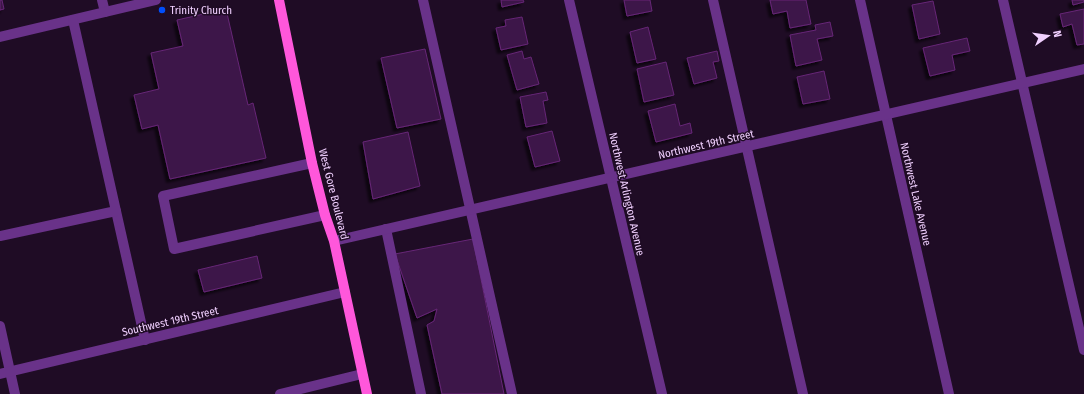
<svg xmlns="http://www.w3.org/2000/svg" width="1084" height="394" font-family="'Fira Sans Condensed',sans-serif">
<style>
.building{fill:#3e1648;stroke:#662677;filter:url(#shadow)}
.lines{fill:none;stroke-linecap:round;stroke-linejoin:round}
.minor{stroke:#693289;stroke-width:10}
.major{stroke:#ff57db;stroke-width:10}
.poi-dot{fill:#004efb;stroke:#1f0c25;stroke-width:1.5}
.labels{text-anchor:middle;stroke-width:3;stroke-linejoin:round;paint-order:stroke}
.poi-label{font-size:11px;fill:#f1d0ff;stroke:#1f0c25;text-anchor:start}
.street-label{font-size:11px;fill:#f1d0ff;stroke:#1f0c25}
</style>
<defs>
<filter id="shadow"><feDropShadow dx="-3.5" dy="3.5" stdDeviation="1" flood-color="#0009"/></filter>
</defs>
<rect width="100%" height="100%" fill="#1f0c25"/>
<g class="building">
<path d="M0 0H2L4 9 0 10Z"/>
<path d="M501 0H523L524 2 502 7Z"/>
<path d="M624 0H650L652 11 627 16Z"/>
<path d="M770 0H806L811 24 790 28 787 11 773 14Z"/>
<path d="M1072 0H1084V2L1073 5Z"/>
<path d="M933 1 940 34 919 39 912 5Z"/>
<path d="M226 9 248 105 253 103 266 158 170 179 158 125 142 129 134 95 159 89 151 53 183 46 177 20Z"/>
<path d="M1084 9V44L1077 45 1072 24 1063 27 1060 14Z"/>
<path d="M522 17 528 44 501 50 496 28 506 26 505 20Z"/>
<path d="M830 22 833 36 817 39 822 60 796 66 790 35 816 30 815 25Z"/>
<path d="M648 27 656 59 637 63 630 32Z"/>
<path d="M967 38 970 51 952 55 955 70 930 76 923 48Z"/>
<path d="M425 49 441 119 397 128 381 58Z"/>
<path d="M522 51 524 59 531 57 539 84 517 90 507 55Z"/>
<path d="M717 51 719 61 713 62 717 78 694 84 687 58Z"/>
<path d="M666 62 674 95 644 102 637 69Z"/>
<path d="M824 71 830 99 803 104 797 77Z"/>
<path d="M546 92 548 100 543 101 547 123 526 127 520 97Z"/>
<path d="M675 104 680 126 690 123 692 133 656 142 648 111Z"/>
<path d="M552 131 560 161 535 167 527 137Z"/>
<path d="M408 132 420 186 373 199 363 142Z"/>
<path d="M473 239 504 394H442L427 325 434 321 437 309 417 318 395 254Z"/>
<path d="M257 256 262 278 204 292 198 270Z"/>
</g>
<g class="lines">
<g class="minor">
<path d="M102 0 105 12"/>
<path d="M423 0 512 394"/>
<path d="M569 0 662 394"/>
<path d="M713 0 803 394"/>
<path d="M860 0 949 394"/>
<path d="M1003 0 1084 350"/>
<path d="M0 37 156 0"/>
<path d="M312 163 163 196 174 249 325 215"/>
<path d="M116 211 145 340"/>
<path d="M386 229 421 394"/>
<path d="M0 236 116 211 73 20"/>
<path d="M334 241 1084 69"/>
<path d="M0 326 15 394"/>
<path d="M0 374 345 292"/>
<path d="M280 394 362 374"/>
</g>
<path class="major" d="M279 0 312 163 325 215 334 241 367 394"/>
</g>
<circle class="poi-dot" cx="162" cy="10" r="4"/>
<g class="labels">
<g class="poi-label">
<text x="170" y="14">Trinity Church</text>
</g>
<g class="street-label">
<text transform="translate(706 144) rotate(-13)" y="4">Northwest 19th Street</text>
<text transform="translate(334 194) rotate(76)" y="4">West Gore Boulevard</text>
<text transform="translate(627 194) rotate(77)" y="4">Northwest Arlington Avenue</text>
<text transform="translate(916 194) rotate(77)" y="4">Northwest Lake Avenue</text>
<text transform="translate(170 321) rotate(-13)" y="4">Southwest 19th Street</text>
</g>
</g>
<g transform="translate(1048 36) rotate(77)" stroke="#1f0c25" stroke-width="3" paint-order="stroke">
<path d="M0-3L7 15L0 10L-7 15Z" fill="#f1d0ff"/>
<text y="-6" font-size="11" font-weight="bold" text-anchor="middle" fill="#f1d0ff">N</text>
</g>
</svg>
